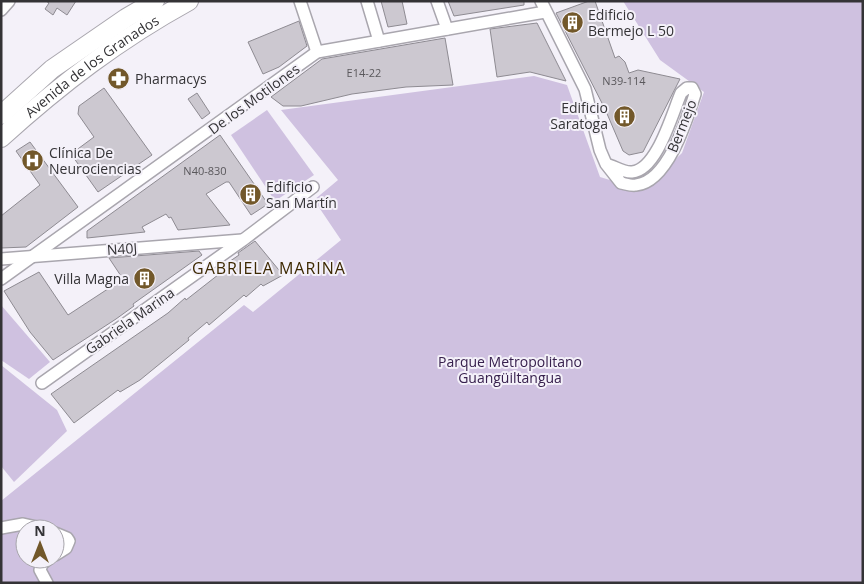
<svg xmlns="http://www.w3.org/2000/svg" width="864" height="584" font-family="'Open Sans',sans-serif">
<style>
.green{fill:#cfc1e0;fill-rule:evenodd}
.building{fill:#ccc8d0;stroke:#8e8b92}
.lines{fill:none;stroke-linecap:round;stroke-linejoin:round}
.minor-casing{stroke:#a9a6ae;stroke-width:14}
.primary-casing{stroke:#a9a6ae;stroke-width:20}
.minor{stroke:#fff;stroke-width:11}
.primary{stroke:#fff;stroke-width:18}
.labels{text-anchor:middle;stroke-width:4;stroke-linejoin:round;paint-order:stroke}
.number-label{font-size:11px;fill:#5a585c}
.poi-label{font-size:14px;fill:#343336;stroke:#f4f1f9;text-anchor:start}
.street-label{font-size:14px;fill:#343336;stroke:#f4f1f9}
.park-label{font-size:14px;fill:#37204d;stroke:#f4f1f9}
.quarter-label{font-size:16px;letter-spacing:1px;fill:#3c2801;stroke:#f4f1f9}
</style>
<rect width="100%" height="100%" fill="#f4f1f9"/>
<g class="green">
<path d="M623 1H863V583H1V501L244 305 253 312 341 240 314 200 338 180 281 110 534 76 567 85 600 177 643 190 682 153 704 92 660 60ZM25 529H55V559H25Z"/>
<path d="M267 110 314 175 275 201 231 135Z"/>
<path d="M1 305 50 362 29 379 1 360Z"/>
<path d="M1 365 57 410 67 431 14 482 1 466Z"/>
</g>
<g class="building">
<path d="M46 1H76L67 15 57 8 53 15 45 9 49 3Z"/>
<path d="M381 1H402L407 24 388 27Z"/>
<path d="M448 1H524V5L454 16Z"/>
<path d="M589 1H595L615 58 619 56 625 62 629 73 638 70 680 79 643 152 629 155 623 151 605 109 556 13Z"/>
<path d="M299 21 307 46 279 67 263 74 248 42Z"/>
<path d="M537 23 566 81 530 72 497 77 490 29Z"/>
<path d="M445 38 453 85 406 87 352 94 301 106H283L271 97 322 59Z"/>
<path d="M104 88 152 155 98 192 71 154 94 137 78 114 79 106Z"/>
<path d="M197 93 210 113 202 119 188 99Z"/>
<path d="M220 135 268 204 251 215 229 182H226L206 194 230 225 178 230 171 217 169 218 166 214 142 227 145 232 87 238V231Z"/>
<path d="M30 142 78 207 26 247 1 248V216L40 185 16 151Z"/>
<path d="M255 241 283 275 263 286 261 284 246 297 244 295 209 325 207 322 188 338 189 340 140 380 120 392 118 390 74 423 51 394 168 313 185 298 186 300 223 271 220 268 239 255 238 253Z"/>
<path d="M199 251 202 255 133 304 134 306 116 319 53 360 30 332 4 291 39 272 68 315 123 279 109 258Z"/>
</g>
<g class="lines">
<defs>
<g id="minor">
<path d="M300 1 317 52"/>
<path d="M367 1 379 41"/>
<path d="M437 1 447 29"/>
<path d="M541 1 585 89 600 150 606 164 621 183C626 184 632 186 636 185 668 182 687 119 695 94L692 88H687L681 93C672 114 657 170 632 172 624 173 614 166 606 164"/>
<path d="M1 10 9 1"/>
<path d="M1 259 242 240"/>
<path d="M1 279 317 52 545 12"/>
<path d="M42 383 243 240 313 187"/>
<path d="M1 528 23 524 46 529"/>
<path d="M55 533 67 538 69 541 66 548 55 555"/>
<path d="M47 583 40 570 42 564 48 559"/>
</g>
<g id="primary">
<path d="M1 115 52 69 126 18 155 1"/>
<path id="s1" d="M1 138C61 84 118 40 189 1"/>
</g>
</defs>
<use href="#minor" class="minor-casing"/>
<use href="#primary" class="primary-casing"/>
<use href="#minor" class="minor"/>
<use href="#primary" class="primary"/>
</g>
<defs>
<symbol id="building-disc" viewBox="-11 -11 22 22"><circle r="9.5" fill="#72582a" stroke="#f4f1f9"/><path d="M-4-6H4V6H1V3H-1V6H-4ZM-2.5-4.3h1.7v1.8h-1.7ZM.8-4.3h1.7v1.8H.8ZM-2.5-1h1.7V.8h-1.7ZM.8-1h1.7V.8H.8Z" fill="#fff"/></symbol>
<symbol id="pharmacy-disc" viewBox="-11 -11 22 22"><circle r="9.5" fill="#72582a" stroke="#f4f1f9"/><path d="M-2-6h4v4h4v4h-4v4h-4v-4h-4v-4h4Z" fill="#fff"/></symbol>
<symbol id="hospital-disc" viewBox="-11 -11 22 22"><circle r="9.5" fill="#72582a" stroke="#f4f1f9"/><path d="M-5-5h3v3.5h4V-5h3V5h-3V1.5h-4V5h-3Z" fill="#fff"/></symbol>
</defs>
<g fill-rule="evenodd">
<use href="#building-disc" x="560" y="10" width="25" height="25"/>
<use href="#pharmacy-disc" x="106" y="66" width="25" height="25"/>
<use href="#building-disc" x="612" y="104" width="25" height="25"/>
<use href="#hospital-disc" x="20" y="148" width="25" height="25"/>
<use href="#building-disc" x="238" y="182" width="25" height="25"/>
<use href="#building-disc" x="132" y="266" width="25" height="25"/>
</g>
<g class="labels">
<g class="number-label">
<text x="364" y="77">E14-22</text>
<text x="624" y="85">N39-114</text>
<text x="205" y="175">N40-830</text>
</g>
<g class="poi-label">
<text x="588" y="20">Edificio<tspan x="588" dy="16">Bermejo L 50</tspan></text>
<text x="135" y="84">Pharmacys</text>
<text x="608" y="113" text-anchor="end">Edificio<tspan x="608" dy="16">Saratoga</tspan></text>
<text x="49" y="158">Clínica De<tspan x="49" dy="16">Neurociencias</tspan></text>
<text x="266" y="192">Edificio<tspan x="266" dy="16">San Martín</tspan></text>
<text x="129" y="284" text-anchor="end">Villa Magna</text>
</g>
<g class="street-label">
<text dy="5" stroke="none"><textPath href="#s1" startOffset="116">Avenida de los Granados</textPath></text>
<text transform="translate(254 99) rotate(-36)" y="5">De los Motilones</text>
<text transform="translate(682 126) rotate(-68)" y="5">Bermejo</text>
<text transform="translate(122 249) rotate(-4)" y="5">N40J</text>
<text transform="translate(130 321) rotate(-35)" y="5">Gabriela Marina</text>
</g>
<g class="park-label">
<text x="510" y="367">Parque Metropolitano<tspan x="510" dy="16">Guangüiltangua</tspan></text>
</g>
<g class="quarter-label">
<text x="269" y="274">GABRIELA MARINA</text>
</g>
</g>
<rect width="864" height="584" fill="none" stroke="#343336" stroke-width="5"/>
<g transform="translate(40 544)"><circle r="24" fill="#f4f1f9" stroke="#a7a5ab"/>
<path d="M0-4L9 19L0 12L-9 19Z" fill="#72582a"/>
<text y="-8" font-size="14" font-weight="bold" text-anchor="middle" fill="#343336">N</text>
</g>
</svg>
